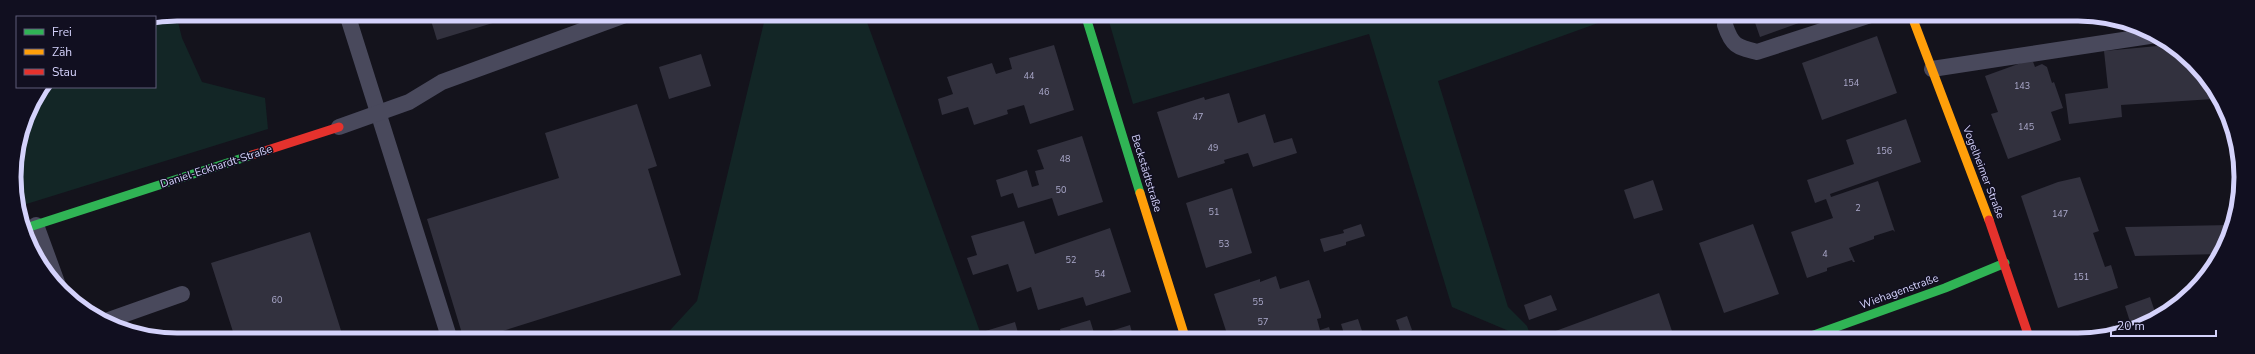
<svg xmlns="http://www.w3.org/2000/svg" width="2255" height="354" font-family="'Nunito Sans',sans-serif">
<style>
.green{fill:#132626}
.building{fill:#32313e}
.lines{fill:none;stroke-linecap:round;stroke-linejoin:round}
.lane{stroke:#49495c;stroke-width:16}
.fast{stroke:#30b455;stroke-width:9}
.slow{stroke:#ff9f0a;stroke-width:9}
.jam{stroke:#e5322d;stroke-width:9}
.labels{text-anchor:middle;stroke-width:3;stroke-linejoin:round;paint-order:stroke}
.number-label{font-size:9px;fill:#acaacc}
.street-label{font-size:11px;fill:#d4d2fb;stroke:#110f20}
.rim{fill:none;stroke:#d4d2fb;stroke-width:5}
</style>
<rect width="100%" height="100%" fill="#14131c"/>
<g class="green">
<path d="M176 14 182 38 202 82 265 98 268 129 20 206 14 167 26 114 45 87H155V18Z"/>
<path d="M766 14H864L983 340H661L697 301Z"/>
<path d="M1120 14H1623L1438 81 1508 307 1527 326 1532 340H1512L1509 331 1452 307 1369 34 1133 104 1108 18Z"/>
</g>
<g class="building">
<path d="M429 14H522L437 40Z"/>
<path d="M1752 14H1821V15L1760 37Z"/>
<path d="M1877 36 1897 93 1822 120 1802 63Z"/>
<path d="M1054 45 1074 110 1030 124 1024 105 1007 110 1008 114 974 125 968 107 942 115 938 99 953 94 947 77 992 63 996 74 1012 69 1009 58Z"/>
<path d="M2168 45 2201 70 2212 89 2213 99 2121 105 2122 117 2069 124 2065 94 2108 88 2104 51Z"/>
<path d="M701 54 711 86 669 99 659 67Z"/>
<path d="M2032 59 2035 67 2042 64 2047 67 2052 83 2054 82 2063 108 2051 112 2061 140 2008 159 1991 114 1998 112 1985 76Z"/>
<path d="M1229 93 1238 123 1265 114 1274 143 1292 138 1297 153 1253 167 1248 153 1224 160 1225 163 1178 178 1157 112 1204 97 1205 100Z"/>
<path d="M637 104 657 166 648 169 681 275 474 340H464L427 219 559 178 545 133Z"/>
<path d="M1906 119 1921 162 1830 194 1831 197 1878 181 1895 232 1893 230 1874 236V239L1849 248 1855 262H1853L1852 260 1827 268V271L1807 278 1791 232 1833 218 1826 199 1815 203 1807 180 1854 164 1846 140Z"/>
<path d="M1082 136 1103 202 1058 216 1052 198 1018 208 1013 193 1001 197 996 180 1027 170 1032 187 1039 185 1035 171 1044 169 1037 150Z"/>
<path d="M2080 177 2099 231 2093 233 2105 267 2111 265 2118 288 2058 308 2021 196 2058 182Z"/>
<path d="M1653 180 1663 210 1634 219 1624 190Z"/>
<path d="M1232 188 1252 253 1206 268 1186 203Z"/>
<path d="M1024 221 1035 254 1110 228 1131 292 1086 306 1083 297 1038 310 1031 287 1017 292 1008 264 973 275 967 258 977 255 971 236Z"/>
<path d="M1361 224 1365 236 1346 242V245L1324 252 1320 239 1344 233 1343 230Z"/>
<path d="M1753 224 1779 294 1724 313 1699 243Z"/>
<path d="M2231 225 2224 249 2221 254 2135 256 2125 227Z"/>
<path d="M310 232 344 340H229L235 338 211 263Z"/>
<path d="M1276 276 1280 289 1309 280 1321 315V318L1317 319 1320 330 1329 327 1333 340H1229L1214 294 1260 279V282Z"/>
<path d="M1659 293 1675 340H1544L1542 336Z"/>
<path d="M1551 295 1557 310 1529 320 1524 305Z"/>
<path d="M2150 297 2157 318 2150 323 2132 328 2125 306Z"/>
<path d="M1407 316 1412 330 1401 334 1396 320Z"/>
<path d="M1358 319 1362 331 1345 337 1341 324Z"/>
<path d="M1090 320 1095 336 1130 325 1134 340H1063L1060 329Z"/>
<path d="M1015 322 1020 340H981L979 333Z"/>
<path d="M2114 325 2117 332 2089 340H2072Z"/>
</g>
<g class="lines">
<g class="lane">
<path d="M347 14 450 340"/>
<path d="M1725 25C1732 46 1737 47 1757 52L1874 14"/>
<path d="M1932 69 2156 35"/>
<path d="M339 127 409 102 442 82 628 14"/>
<path d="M36 225 59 288"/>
<path d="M103 322 182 294"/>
</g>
<g class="fast">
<path d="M1085 14 1140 193"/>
<path d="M23 229 252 155"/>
<path d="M1800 340 1945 288 2005 263"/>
</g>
<g class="slow">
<path d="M1911 14 1989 220"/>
<path d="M1140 193 1186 340"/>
</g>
<g class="jam">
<path d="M252 155 339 127"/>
<path d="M1989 220 2030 340"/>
</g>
</g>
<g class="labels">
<g class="number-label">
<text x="1029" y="79">44</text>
<text x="1851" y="86">154</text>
<text x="2022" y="89">143</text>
<text x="1044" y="95">46</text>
<text x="1198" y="120">47</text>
<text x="2026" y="130">145</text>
<text x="1213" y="151">49</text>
<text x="1884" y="154">156</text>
<text x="1065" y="162">48</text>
<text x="1061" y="193">50</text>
<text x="1858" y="211">2</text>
<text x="1214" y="215">51</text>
<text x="2060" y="217">147</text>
<text x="1224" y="247">53</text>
<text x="1825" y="257">4</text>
<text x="1071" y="263">52</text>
<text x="1100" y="277">54</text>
<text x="2081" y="280">151</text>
<text x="277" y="303">60</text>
<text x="1258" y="305">55</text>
<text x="1263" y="325">57</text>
</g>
<g class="street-label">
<text transform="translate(216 166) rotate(-18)" y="4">Daniel-Eckhardt-Straße</text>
<text transform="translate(1984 172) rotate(69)" y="4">Vogelheimer Straße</text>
<text transform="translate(1147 173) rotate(73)" y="4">Beckstädtstraße</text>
<text transform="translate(1899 291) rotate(-20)" y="4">Wiehagenstraße</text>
</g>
</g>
<path d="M0 0H2255V354H0ZM177 21H2078A156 156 0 0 1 2234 177V177A156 156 0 0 1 2078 333H177A156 156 0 0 1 21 177V177A156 156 0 0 1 177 21Z" fill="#110f20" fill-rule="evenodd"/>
<path class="rim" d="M177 21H2078A156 156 0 0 1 2234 177V177A156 156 0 0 1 2078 333H177A156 156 0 0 1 21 177V177A156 156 0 0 1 177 21Z"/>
<rect x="16" y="16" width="140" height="72" fill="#110f20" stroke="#5f5d78"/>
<rect x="24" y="29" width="20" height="6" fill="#30b455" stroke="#5f5d78"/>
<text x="52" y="36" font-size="12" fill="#d4d2fb">Frei</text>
<rect x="24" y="49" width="20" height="6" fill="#ff9f0a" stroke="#5f5d78"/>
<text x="52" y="56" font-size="12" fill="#d4d2fb">Zäh</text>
<rect x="24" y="69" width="20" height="6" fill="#e5322d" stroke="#5f5d78"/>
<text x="52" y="76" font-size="12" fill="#d4d2fb">Stau</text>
<path d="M2111 330v6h105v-6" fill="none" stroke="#d4d2fb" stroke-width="2"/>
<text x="2117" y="330" font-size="12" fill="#d4d2fb" stroke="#110f20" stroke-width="3" paint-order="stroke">20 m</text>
</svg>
